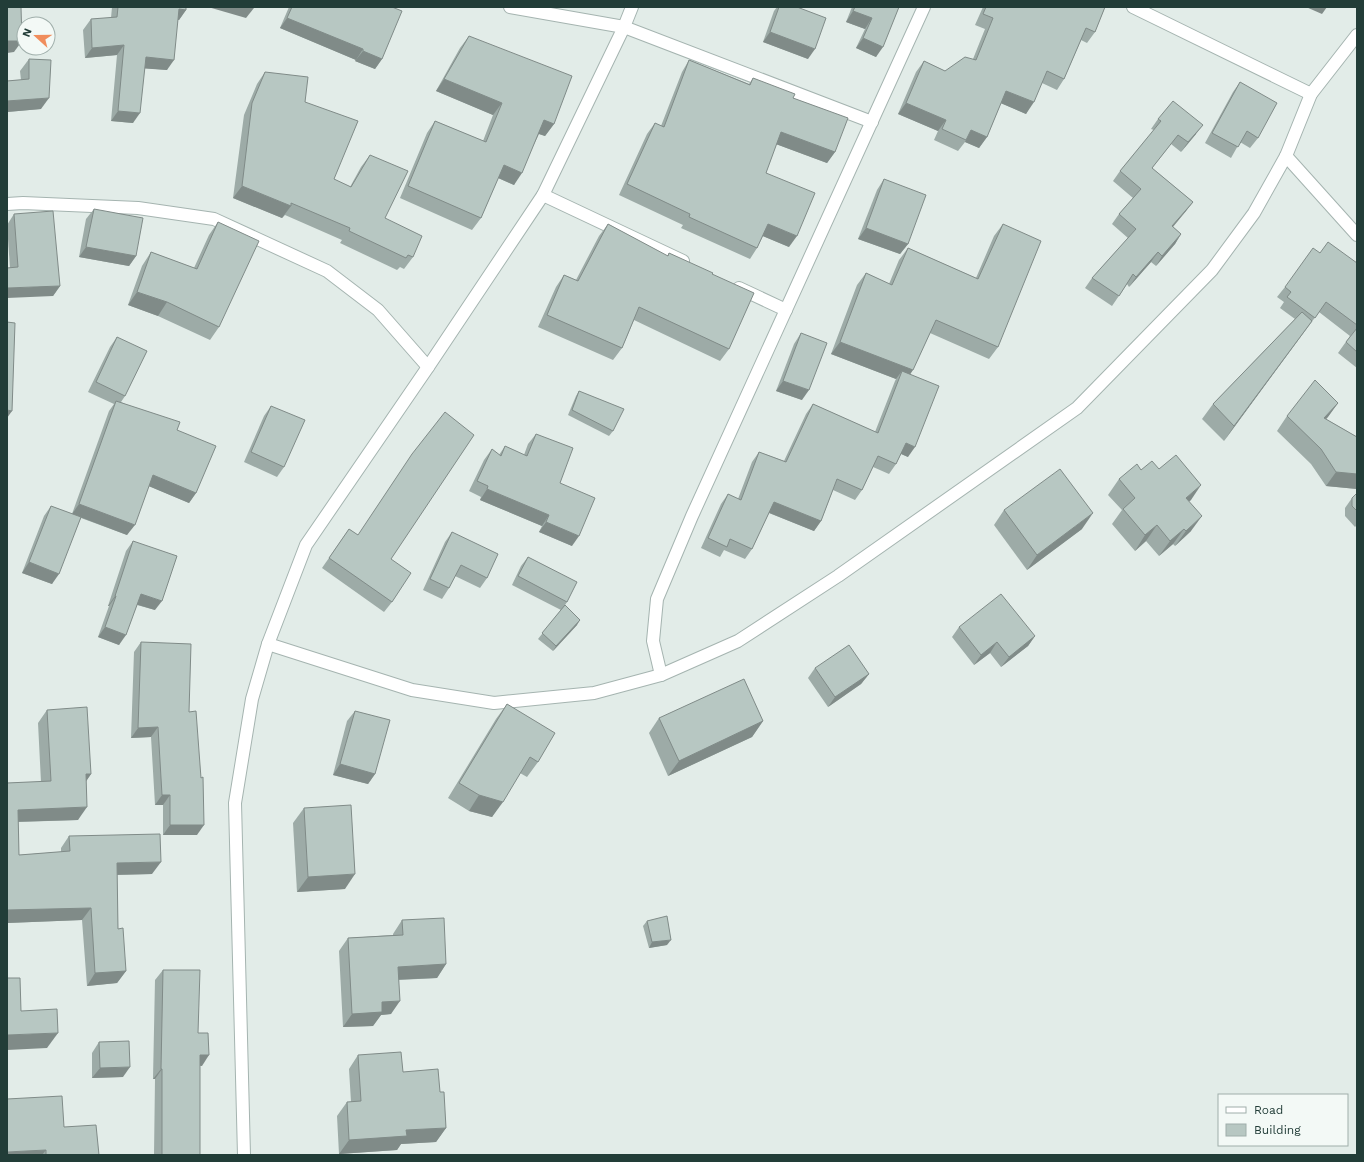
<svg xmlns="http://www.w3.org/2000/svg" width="1364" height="1162" font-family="'Work Sans',sans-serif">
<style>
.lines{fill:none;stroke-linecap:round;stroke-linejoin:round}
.street-casing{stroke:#a5b4b0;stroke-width:14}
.street{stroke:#fff;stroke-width:12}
.wall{fill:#9daba7}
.shaded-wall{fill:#808b88}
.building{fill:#b7c7c2;stroke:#808b88}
</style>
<rect width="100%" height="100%" fill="#e2ece8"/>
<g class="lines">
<defs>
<g id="street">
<path d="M510 7 624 27 872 122"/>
<path d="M1133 7 1311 94"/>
<path d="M1286 156 1357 235"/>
<path d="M543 195 683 261"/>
<path d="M7 204 23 203 138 208 214 219 327 271 378 310 428 367"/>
<path d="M739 288 786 310"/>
<path d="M268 644 412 690 494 703 594 693 661 675 738 641 838 576 1077 408 1212 270 1254 213 1286 156 1311 94 1357 35"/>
<path d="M661 675 653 641 657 599 692 516 924 7"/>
<path d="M244 1155 235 803 252 699 268 644 306 545 428 367 543 195 624 27 632 7"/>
</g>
</defs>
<use href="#street" class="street-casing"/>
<use href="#street" class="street"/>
</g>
<g class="wall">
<path d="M112 7H186V10L179 20H178L167 70 144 68 133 123 111 121 117 55 85 58 83 30 91 19 111 18Z"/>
<path d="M289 7H392L382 59 375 69 355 61 356 60 280 28Z"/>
<path d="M777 7H797L808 59 763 42 774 11Z"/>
<path d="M852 7H899L876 57 856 48 865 29 846 22Z"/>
<path d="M983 7H1105L1095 32 1087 43 1081 40 1064 79 1057 90 1042 83 1026 114 1001 103 987 137 979 148 965 142 958 151 934 140 938 131 898 114 916 72 924 61 945 71 973 59 985 29 975 25Z"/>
<path d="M469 36 554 124 545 136 539 134 514 185 498 178 481 218 472 230 400 198 427 133 435 121 483 141 493 115 436 91 460 48Z"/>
<path d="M29 59 41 109 7 112V81L21 80 20 71Z"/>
<path d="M689 60 749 84 753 78 793 98 835 152 827 163 776 144 766 173 789 247 763 236 757 248 750 259 681 228 683 225 619 195 647 134 655 123 661 126 682 72Z"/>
<path d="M265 72 305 102 334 179 350 187 361 167 370 155 385 218 413 257 404 269 400 267 397 270 340 243 342 240 285 215 282 218 233 198 244 115 257 84Z"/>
<path d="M1240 82 1258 138 1250 148 1240 142 1231 158 1205 143 1233 92Z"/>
<path d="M1158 119 1196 134 1181 152 1171 144 1152 168 1193 202 1186 211 1173 227 1181 234 1175 244 1156 266 1151 262 1129 287 1127 284 1112 306 1085 288 1092 278 1128 238 1112 224 1119 214 1133 198 1113 181 1120 171 1154 130 1151 129Z"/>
<path d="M884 179 908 244 900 254 858 239 877 190Z"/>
<path d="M94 209 136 256 129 266 79 257 86 219Z"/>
<path d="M14 214 60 286 53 296 10 268 7 225Z"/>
<path d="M218 222 219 327 210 340 158 316 128 305 142 266 151 252 194 268 209 235Z"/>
<path d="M608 224 667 256 669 253 712 274 729 349 720 361 634 320 622 348 613 360 538 327 556 287 564 275 576 280 599 236Z"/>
<path d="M1003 224 998 347 989 359 930 333 910 374 908 457 901 454 896 464 889 474 873 467 862 490 855 500 833 490 821 521 814 531 769 513 752 549 745 559 724 550 720 557 701 548 721 504 728 494 738 499 752 462 759 452 784 461 806 414 813 404 875 432 895 381 896 379 831 354 857 285 866 273 889 284 899 260 908 248 976 278 994 236Z"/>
<path d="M1320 253 1357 263V368L1338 353 1350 336 1319 312 1224 441 1202 419 1213 404 1295 319 1280 308 1284 302 1277 297 1285 287Z"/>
<path d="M801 333 802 400 776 391 794 344Z"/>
<path d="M117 337 125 396 121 402 177 430 196 493 189 503 149 486 127 535 81 518 52 584 22 573 44 516 51 506 72 514 109 411 114 404 88 392 110 347Z"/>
<path d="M579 391 613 431 609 436 568 415 576 396Z"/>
<path d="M1338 403 1326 419 1357 437V489L1326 486 1311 464 1277 431 1287 416Z"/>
<path d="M271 406 284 467 277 477 244 462 264 416Z"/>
<path d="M536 434 560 483 572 546 539 532 542 526 480 500 481 497 469 491 484 460 492 449 499 455 505 446 524 455 528 444Z"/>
<path d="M1159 469 1191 500 1189 501 1191 531 1175 546 1173 544 1159 556 1146 541 1135 551 1112 524 1122 510 1108 495 1119 479 1141 470Z"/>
<path d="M1357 493V525L1355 527 1345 516V508L1352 498Z"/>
<path d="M1004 510 1082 529 1027 570 994 525Z"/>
<path d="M349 529 391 559 392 602 384 612 322 568Z"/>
<path d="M452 532 487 578 480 588 455 576 449 588 442 599 423 590 445 542Z"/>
<path d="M133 541 155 610 137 605 119 645 98 637 109 606H108L126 551Z"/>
<path d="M528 557 567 602 565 605 577 625 553 651 538 639 561 610 512 585 521 566Z"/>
<path d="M959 627 1035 636 1028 646 1001 667 990 653 974 665 952 637Z"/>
<path d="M141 642 189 712 197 835H163V805H155L151 737 131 738 134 652Z"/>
<path d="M815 668 869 674 861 684 828 707 808 678Z"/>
<path d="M507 704 538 762 527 777 520 773 492 817 469 811 448 798 496 719Z"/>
<path d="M47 710 91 774 86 781 78 820 18 822 19 855 61 852V848L69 836 152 874 117 875 118 929 126 971 117 983 87 986 82 920 7 923V783L41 782 38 723Z"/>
<path d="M355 711 375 774 368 784 333 775 347 721Z"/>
<path d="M659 718 763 721 752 737 668 776 649 733Z"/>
<path d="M304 808 345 889 297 892 293 823Z"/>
<path d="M402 920 446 964 437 978 399 980 391 1014 381 1015 373 1026 343 1027 339 951 348 938 393 935V934Z"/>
<path d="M647 921 667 945 649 948 643 926Z"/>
<path d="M163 970 198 1033 202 1066 200 1065V1155H154L155 1079H153L155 980Z"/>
<path d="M99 1042 123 1077 92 1078V1053Z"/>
<path d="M358 1055 403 1072 440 1092 446 1128 436 1142 401 1144 397 1150 339 1154 337 1116 347 1102H351L349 1069Z"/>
<path d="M64 1127 99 1155H7Z"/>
</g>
<g class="shaded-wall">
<path d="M208 7H251L254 8 246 18Z"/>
<path d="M1306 7H1327L1322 14Z"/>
<path d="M179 9 186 10 179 20 172 19Z"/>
<path d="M853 11 872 18 865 29 846 22Z"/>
<path d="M287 18 363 49 356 60 280 28Z"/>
<path d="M770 32 815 49 808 59 763 42Z"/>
<path d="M863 38 883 47 876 57 856 48Z"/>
<path d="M7 41H22L14 52 7 53Z"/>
<path d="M124 45 117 55 85 58 92 48Z"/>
<path d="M363 51 382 59 375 69 355 61Z"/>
<path d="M146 57 174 60 167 70 138 68Z"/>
<path d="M444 79 502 103 493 115 436 91Z"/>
<path d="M1006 91 1034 102 1026 114 998 102Z"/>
<path d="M49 98 41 109 7 112V101Z"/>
<path d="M906 103 946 120 938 131 898 114Z"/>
<path d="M118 111 140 113 133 123 111 121Z"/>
<path d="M544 120 554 124 545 136 536 133Z"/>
<path d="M1203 125 1196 134 1181 152 1188 142Z"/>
<path d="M971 130 987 137 979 148 965 142Z"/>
<path d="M781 132 835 152 827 163 773 143Z"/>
<path d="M504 165 522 173 514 185 496 177Z"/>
<path d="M242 186 291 206 282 218 233 198Z"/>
<path d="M1193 202 1186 211 1165 236 1172 226Z"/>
<path d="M768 224 797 236 789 247 760 235Z"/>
<path d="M866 228 908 244 900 254 858 239Z"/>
<path d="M1181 234 1175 244 1156 266 1162 256Z"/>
<path d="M86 247 136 256 129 266 79 257Z"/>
<path d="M1158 252 1151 262 1129 287 1136 277Z"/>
<path d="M60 286 53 296 7 298V288Z"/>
<path d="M137 292 167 302 158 316 128 305Z"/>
<path d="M1312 321 1224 441 1234 426Z"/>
<path d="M840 342 913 370 905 382 902 371 896 379 831 354Z"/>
<path d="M783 381 809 390 802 400 776 391Z"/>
<path d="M1338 403 1328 417 1314 432 1324 418Z"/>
<path d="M7 410 12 411 7 418Z"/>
<path d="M906 443 915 447 908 457 899 453Z"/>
<path d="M1336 472 1357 474V489L1326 486Z"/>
<path d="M153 475 196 493 189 503 146 485Z"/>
<path d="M1201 485 1191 500 1175 513 1186 498Z"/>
<path d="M487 489 549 515 542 526 480 500Z"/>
<path d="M774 502 821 521 814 531 767 512Z"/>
<path d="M79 504 135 525 127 535 72 514Z"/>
<path d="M1093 513 1082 529 1027 570 1037 555Z"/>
<path d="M1202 516 1191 531 1175 546 1186 531Z"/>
<path d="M546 522 579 536 572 546 539 532Z"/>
<path d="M1157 525 1146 541 1135 551 1145 535Z"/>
<path d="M1184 529 1173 544 1159 556 1170 541Z"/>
<path d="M29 562 59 574 52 584 22 573Z"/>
<path d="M141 594 162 601 155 610 135 604Z"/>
<path d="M115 596H116L109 606H108Z"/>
<path d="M580 620 577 625 553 651 556 646Z"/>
<path d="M105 627 126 635 119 645 98 637Z"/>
<path d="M1035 636 1028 646 1001 667 1009 657Z"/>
<path d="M997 642 990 653 974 665 981 655Z"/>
<path d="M869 674 861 684 828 707 835 697Z"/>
<path d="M763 721 752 737 668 776 679 761Z"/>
<path d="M158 727 151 737 131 738 138 728Z"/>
<path d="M340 764 375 774 368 784 333 775Z"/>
<path d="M86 774H91L83 786Z"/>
<path d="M162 795H170L163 805H155Z"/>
<path d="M479 795 503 802 492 817 469 811Z"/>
<path d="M87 807 78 820 9 822 18 810Z"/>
<path d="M170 825H204L197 835H163Z"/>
<path d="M161 862 152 874 108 875 117 863Z"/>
<path d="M355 874 345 889 297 892 308 877Z"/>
<path d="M91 908 82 920 7 923V910Z"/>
<path d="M671 940 667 945 649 948 652 942Z"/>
<path d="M446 964 437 978 389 980 398 967Z"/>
<path d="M126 971 117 983 87 986 95 973Z"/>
<path d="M400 1001 391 1014 381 1015 373 1026 343 1027 352 1014 382 1002Z"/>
<path d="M58 1033 47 1048 7 1050V1035Z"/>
<path d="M200 1055H209L202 1066 193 1065Z"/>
<path d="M130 1067 123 1077 92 1078 100 1068Z"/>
<path d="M161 1069H162L155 1079H153Z"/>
<path d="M446 1128 436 1142 401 1144 397 1150 339 1154 349 1140 406 1130Z"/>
<path d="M46 1150 42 1155H7V1152Z"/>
</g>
<g class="building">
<path d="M7 7H21L22 41H7Z"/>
<path d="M118 7H186V10L179 9 174 60 146 57 140 113 118 111 124 45 92 48 91 19 117 17Z"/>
<path d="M292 7H392L402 11 382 59 363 51V49L287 18Z"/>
<path d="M779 7H797L826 18 815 49 770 32Z"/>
<path d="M855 7H899L883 47 863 38 872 18 853 11Z"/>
<path d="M986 7H1105L1095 32 1086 28 1064 79 1047 71 1034 102 1006 91 987 137 971 130 966 140 942 129 946 120 906 103 924 61 945 71 965 57 976 60 993 18 983 14Z"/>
<path d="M469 36 572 76 554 124 544 120 522 173 504 165 481 218 408 186 435 121 486 142 502 103 444 79Z"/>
<path d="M29 59 51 60 49 98 7 101V81L29 79Z"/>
<path d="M689 60 750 85 753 78 795 94 793 98 848 118 835 152 781 132 766 173 815 193 797 236 768 224 757 248 689 217 690 214 627 184 655 123 664 127Z"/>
<path d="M265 72 308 77 305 102 358 121 334 179 351 187 370 155 408 171 385 218 422 236 413 257 408 255 406 258 349 231 350 228 291 203V206L242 186 252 103Z"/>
<path d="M1240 82 1277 103 1258 138 1247 131 1238 147 1212 133Z"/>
<path d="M1173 101 1203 125 1188 142 1178 135 1152 168 1193 202 1172 226 1181 234 1162 256 1158 252 1136 277 1133 274 1119 296 1092 278 1136 229 1119 214 1141 189 1120 171 1161 121 1158 119Z"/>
<path d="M884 179 926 195 908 244 866 228Z"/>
<path d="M94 209 143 218 136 256 86 247Z"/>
<path d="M53 211 60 286 7 288V268L18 267 14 214Z"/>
<path d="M218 222 259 241 219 327 167 302 137 292 151 252 197 269Z"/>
<path d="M608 224 668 256 669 253 713 273 712 274 754 293 729 349 639 307 622 348 547 315 564 275 578 281Z"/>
<path d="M1003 224 1041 241 998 347 936 320 913 370 840 342 866 273 892 285 908 248 978 279Z"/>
<path d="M1328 242 1357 263V325L1326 302 1315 318 1287 297 1291 292 1285 287 1313 248 1320 253Z"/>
<path d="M1302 312 1312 321 1234 426 1213 404Z"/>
<path d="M7 322 15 323 12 411 7 410Z"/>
<path d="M1357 328V352L1346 342Z"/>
<path d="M801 333 827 343 809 390 783 381Z"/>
<path d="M117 337 147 351 125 396 96 382Z"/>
<path d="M902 371 939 386 915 447 906 443 896 464 878 456 862 490 837 479 821 521 774 502 752 549 730 539 727 547 708 538 728 494 741 500 759 452 786 462 813 404 878 433Z"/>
<path d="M1315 380 1338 403 1324 418 1357 437V474L1336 472 1321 449 1287 416Z"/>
<path d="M579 391 624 409 613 431 572 410Z"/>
<path d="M116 401 180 422 177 430 216 446 196 493 153 475 135 525 79 504Z"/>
<path d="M271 406 305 420 284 467 251 452Z"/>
<path d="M445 412 474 435 391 559 411 573 392 602 329 558 349 529 358 535 412 454Z"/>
<path d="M536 434 573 448 560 483 595 498 579 536 546 522 549 515 487 489 488 486 477 481 492 449 501 456 505 446 527 456Z"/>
<path d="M1176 455 1201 485 1186 498 1202 516 1186 531 1184 529 1170 541 1157 525 1145 535 1123 509 1135 498 1119 479 1137 464 1141 470 1152 461 1159 469Z"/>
<path d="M1060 469 1093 513 1037 555 1004 510Z"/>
<path d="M1357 493V511L1352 506V498Z"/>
<path d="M51 506 81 517 59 574 29 562Z"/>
<path d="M452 532 498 554 487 578 461 565 449 588 430 579Z"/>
<path d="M133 541 177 556 162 601 141 594 126 635 105 627 116 596H115Z"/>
<path d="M528 557 577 582 567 602 518 576Z"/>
<path d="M1001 594 1035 636 1009 657 997 642 981 655 959 627Z"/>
<path d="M565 605 580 620 556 646 542 633Z"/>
<path d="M141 642 191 644 189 712 196 711 201 778 203 777 204 825H170V795H162L158 727 138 728Z"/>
<path d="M849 645 869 674 835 697 815 668Z"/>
<path d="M744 679 763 721 679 761 659 718Z"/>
<path d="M507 704 555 733 538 762 530 757 503 802 479 795 459 783Z"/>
<path d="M87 707 91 774H86L87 807 18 810 19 855 70 851 69 836 160 834 161 862 117 863 118 929 123 928 126 971 95 973 91 908 7 910V783L51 781 47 710Z"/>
<path d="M355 711 390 720 375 774 340 764Z"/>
<path d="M351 805 355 874 308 877 304 808Z"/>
<path d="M667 916 671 940 652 942 647 921Z"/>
<path d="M444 918 446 964 398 967 400 1001 382 1002V1012L352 1014 348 938 403 935 402 920Z"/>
<path d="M163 970H200L198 1033H208L209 1055H200V1155H162V1069H161Z"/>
<path d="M7 978H20L21 1011 57 1009 58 1033 7 1035Z"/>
<path d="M129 1041 130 1067 100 1068 99 1042Z"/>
<path d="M401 1052 403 1072 438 1069 440 1092H444L446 1128 406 1130 407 1136 349 1140 347 1102 361 1101 358 1055Z"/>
<path d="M62 1096 64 1127 96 1125 99 1155H46V1150L7 1152V1099Z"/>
</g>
<rect width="1364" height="1162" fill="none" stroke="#223d38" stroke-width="16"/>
<rect x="1218" y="1094" width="130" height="52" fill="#f3f9f6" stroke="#9faeaa"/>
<rect x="1226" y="1107" width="20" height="6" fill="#ffffff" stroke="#9faeaa"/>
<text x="1254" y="1114" font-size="12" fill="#223d38">Road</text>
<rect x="1226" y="1124" width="20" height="12" fill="#b7c7c2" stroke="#9faeaa"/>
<text x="1254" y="1134" font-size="12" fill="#223d38">Building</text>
<g transform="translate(36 36) rotate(291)"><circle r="19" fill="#f3f9f6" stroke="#9faeaa"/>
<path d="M0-3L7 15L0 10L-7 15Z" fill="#f08d5c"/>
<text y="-6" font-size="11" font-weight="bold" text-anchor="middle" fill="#223d38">N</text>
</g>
</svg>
